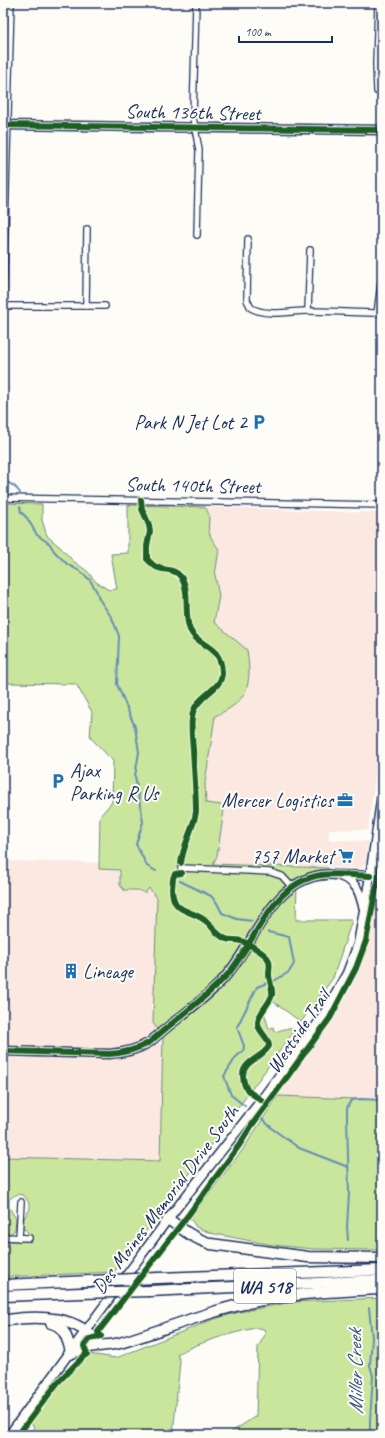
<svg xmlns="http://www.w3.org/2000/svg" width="385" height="1438" font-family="Caveat,sans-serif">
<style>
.built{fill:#fae8e1}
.green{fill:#cae69d;stroke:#728a7e}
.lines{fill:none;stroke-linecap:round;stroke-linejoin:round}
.stream{stroke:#658db8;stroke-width:2}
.street-casing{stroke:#1b2f5e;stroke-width:8}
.secondary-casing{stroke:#1b2f5e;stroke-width:11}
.highway-casing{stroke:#1b2f5e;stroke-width:13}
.street{stroke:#fdfcf7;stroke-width:5.5}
.secondary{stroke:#fdfcf7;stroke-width:8}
.highway{stroke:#fdfcf7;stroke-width:10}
.highway-bridge-casing{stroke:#1b2f5e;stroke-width:13;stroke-linecap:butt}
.highway-bridge{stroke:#fdfcf7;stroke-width:10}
.cycleway-casing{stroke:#fdfcf7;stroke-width:8}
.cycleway{stroke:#1b5e20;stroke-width:6}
.labels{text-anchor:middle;stroke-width:4;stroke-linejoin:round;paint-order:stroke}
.shield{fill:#fdfcf7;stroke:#5f6c8c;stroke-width:1}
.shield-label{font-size:19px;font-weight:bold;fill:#1b2f5e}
.street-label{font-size:20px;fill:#1b2f5e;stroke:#fdfcf7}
.poi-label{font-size:20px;fill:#1b2f5e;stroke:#fdfcf7;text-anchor:end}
.water-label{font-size:21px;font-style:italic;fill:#3a5684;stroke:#fdfcf7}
</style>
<rect width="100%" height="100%" fill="#fdfcf7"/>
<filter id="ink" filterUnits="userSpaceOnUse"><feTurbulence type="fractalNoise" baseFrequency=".025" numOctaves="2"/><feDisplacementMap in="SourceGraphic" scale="8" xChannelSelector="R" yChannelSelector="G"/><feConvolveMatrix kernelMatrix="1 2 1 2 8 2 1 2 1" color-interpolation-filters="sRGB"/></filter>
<g filter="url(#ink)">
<g class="built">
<path d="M205 507 382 513V723L368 830 329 829V840L368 841 366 862 363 867 360 868 213 864 217 856 224 810 221 805 206 803 205 783 215 716 225 712 247 650 214 622 219 596 215 575 219 549 213 541 209 531V512Z"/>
<path d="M3 861 158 864 153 1023 163 1038 160 1161 3 1157Z"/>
<path d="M381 884 382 1100 278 1096 339 1008 352 986 365 951 378 887Z"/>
</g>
<g class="green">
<path d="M3 503 42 504V520L47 536 60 547 73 561 87 571 96 582 109 590 117 589 111 554 128 553V505L205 507C212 516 207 522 209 532 211 539 215 544 219 549L215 575 219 596 214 622 247 650C252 685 249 701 215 716L205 783 206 803 221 805 224 810 217 856 213 864 328 868V880L297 883 296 920H352L333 978 301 1022 271 1000 264 1012 269 1029 273 1027 275 1032C282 1030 289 1026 295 1030L169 1202 114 1272 3 1277V1241H28V1232L23 1228 24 1218 30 1209C28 1195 19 1189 9 1200V1207L16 1219 15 1230 10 1234H3V1157L160 1161 163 1038 153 1023 157 898 149 888 145 893 138 890H124L120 885V870L99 869 100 816 112 802 113 761 90 737 92 712 76 684 3 683Z"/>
<path d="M278 1096 382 1100V1250L314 1249 272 1245 210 1233 196 1227 190 1218 241 1152Z"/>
<path d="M382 1298V1435H227L256 1416 258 1347 265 1335V1330L260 1328H255C228 1334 203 1341 177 1354L180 1361 173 1435H28L34 1427 30 1422 70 1373 89 1354 116 1358 214 1319 239 1312 292 1302Z"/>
</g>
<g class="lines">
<g class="stream">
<path d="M3 481C11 483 16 486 20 493"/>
<path d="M20 507 21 512 27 518 37 535 50 544 54 551 67 564 81 572 90 580 97 592 99 599 112 618 119 636 117 684 135 727 139 752 135 776 143 822 136 844 147 866 156 871"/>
<path d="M180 881 211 896 217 903 222 913 237 919 252 921"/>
<path d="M268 932 289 937 294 964 289 972 274 981"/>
<path d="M245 1106 231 1095 224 1076 236 1057 243 1051 244 1046 237 1027 257 987 267 983"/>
<path d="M261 1118 274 1130 299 1148 348 1167"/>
<path d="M348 1240 347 1227 349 1193 347 1118V1108L351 1100 361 1099 382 1100"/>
<path d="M369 1308 372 1338 370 1365 373 1376 370 1421V1435"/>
</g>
<defs>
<g id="street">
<path d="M196 3 193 117 199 150 197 235"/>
<path d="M377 91 376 63 378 3"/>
<path d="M248 239 247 300 251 308C268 317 289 311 307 311 332 311 357 313 382 313"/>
<path d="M3 305 11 3"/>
<path d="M3 306H105"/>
<path d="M86 306 87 229"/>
<path d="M308 311 310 250"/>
<path d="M377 313 382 276"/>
<path d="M3 498 382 505"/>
<path d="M181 868 270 872 282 876 292 887"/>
<path d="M3 1237 29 1238"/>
<path d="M19 1238 21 1202"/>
</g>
<g id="secondary">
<path d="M3 125 382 130"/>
<path d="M342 877C357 883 359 891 363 906"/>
<path d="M3 1051 109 1054C125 1053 137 1050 150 1042 176 1018 208 999 230 971 257 937 272 883 321 875 327 874 333 875 339 875 354 875 368 876 382 876"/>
<path d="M9 1435 168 1219 259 1103 321 1019 347 973 358 944 370 876 382 794"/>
</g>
<g id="highway">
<path d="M168 1219C183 1230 193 1238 211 1244L308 1257 382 1258"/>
<path d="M158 1278 382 1270"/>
<path d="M3 1285 90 1281"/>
<path d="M149 1291 382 1280"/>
<path d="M3 1296 81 1293"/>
<path d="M8 1320C38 1315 81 1316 99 1345"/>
<path d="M51 1323C65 1326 67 1339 71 1351"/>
<path d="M69 1354C78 1351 88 1346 98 1346 106 1345 112 1345 120 1343 166 1329 211 1310 257 1301 298 1293 341 1291 382 1289"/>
</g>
</defs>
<use href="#street" class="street-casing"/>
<use href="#secondary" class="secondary-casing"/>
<use href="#highway" class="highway-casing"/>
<use href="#street" class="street"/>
<use href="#secondary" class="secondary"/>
<use href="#highway" class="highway"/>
<defs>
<g id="highway-bridge">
<path d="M90 1281 158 1278"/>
<path d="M81 1293 149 1291"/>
</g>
</defs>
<use href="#highway-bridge" class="highway-bridge-casing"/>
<use href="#highway-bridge" class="highway-bridge"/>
<defs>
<g id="cycleway">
<path d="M3 125 382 130"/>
<path d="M141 500 142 509 149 525 150 531 147 546V559C150 562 153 565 156 567 164 571 175 568 181 577 191 592 183 614 190 630 198 647 221 644 222 672 223 689 199 694 193 712 190 724 192 737 193 749 194 770 196 791 196 812 193 830 183 845 181 863"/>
<path d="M182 873 175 874C172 877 173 883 172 888 172 916 193 908 208 923 214 929 217 935 226 939 231 941 236 939 241 941 246 942 266 954 268 959 271 963 269 969 269 974 269 981 273 988 272 995 269 1005 259 1012 258 1022 257 1032 269 1036 269 1046 263 1058 242 1061 243 1076 244 1091 250 1092 261 1100"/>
<path d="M3 1051 109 1054C125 1053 137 1050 150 1042 176 1019 205 999 228 974 257 940 271 883 321 875 334 873 357 875 370 876"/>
<path d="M18 1435 58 1382 84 1356 87 1354 84 1346 90 1339 101 1336 98 1332 189 1214 240 1144 252 1125 330 1018 356 968 366 941 376 888 378 884 382 843"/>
</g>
</defs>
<use href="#cycleway" class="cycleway-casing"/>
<use href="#cycleway" class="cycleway"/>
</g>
</g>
<defs>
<symbol id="parking-bare" viewBox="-9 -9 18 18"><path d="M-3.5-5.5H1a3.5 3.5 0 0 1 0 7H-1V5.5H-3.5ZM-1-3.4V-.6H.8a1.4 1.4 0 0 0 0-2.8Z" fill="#1f6fb2" stroke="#fdfcf7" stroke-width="2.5" paint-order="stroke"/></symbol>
<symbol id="office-bare" viewBox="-9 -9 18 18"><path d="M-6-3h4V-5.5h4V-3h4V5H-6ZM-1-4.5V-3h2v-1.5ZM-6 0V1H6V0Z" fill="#1f6fb2" stroke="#fdfcf7" stroke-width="2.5" paint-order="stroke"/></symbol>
<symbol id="supermarket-bare" viewBox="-9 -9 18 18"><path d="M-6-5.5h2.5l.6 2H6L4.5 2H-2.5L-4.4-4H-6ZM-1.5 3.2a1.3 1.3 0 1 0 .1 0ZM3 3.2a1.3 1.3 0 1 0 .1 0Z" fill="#1f6fb2" stroke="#fdfcf7" stroke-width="2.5" paint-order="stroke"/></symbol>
<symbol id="building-bare" viewBox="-9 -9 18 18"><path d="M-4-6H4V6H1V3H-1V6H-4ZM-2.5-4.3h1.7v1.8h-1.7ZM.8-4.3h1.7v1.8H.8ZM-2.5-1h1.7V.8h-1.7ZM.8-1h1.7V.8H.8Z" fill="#1f6fb2" stroke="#fdfcf7" stroke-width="2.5" paint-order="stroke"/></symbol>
</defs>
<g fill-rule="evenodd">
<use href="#parking-bare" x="248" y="411" width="22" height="22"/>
<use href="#parking-bare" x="47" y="770" width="22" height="22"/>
<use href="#office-bare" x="334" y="789" width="22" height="22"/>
<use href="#supermarket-bare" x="335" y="845" width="22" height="22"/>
<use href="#building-bare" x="60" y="960" width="22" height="22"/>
</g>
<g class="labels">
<rect class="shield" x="234" y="1269" width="62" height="34" rx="3"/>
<g class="shield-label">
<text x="265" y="1293">WA 518</text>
</g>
<g class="street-label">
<text transform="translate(193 112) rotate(1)" y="7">South 136th Street</text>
<text transform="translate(193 485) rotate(1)" y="7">South 140th Street</text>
<text transform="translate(298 1031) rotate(-56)" y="7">Westside Trail</text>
<text transform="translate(165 1199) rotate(-53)" y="7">Des Moines Memorial Drive South</text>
</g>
<g class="poi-label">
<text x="247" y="429">Park N Jet Lot 2</text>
<text x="70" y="777" text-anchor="start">Ajax<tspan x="70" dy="23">Parking R Us</tspan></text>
<text x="333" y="807">Mercer Logistics</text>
<text x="334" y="863">757 Market</text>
<text x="83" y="978" text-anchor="start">Lineage</text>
</g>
<g class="water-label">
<text transform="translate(355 1372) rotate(-91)" y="7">Miller Creek</text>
</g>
</g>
<rect width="385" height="1438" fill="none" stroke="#fdfcf7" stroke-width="16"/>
<rect x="8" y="8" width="369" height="1422" fill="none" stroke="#1b2f5e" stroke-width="1.5" filter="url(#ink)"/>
<path d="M239 36v6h93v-6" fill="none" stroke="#1b2f5e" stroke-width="2"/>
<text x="245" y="36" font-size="12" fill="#1b2f5e" stroke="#fdfcf7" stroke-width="3" paint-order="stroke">100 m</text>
</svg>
